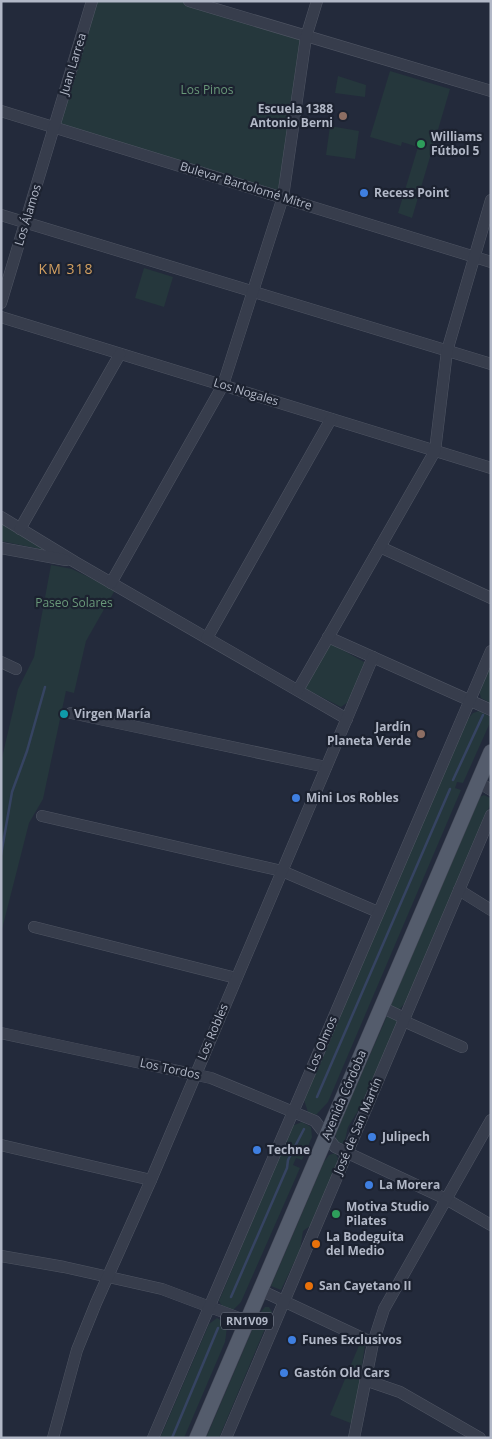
<svg xmlns="http://www.w3.org/2000/svg" width="492" height="1439" font-family="'Open Sans',sans-serif">
<style>
.green{fill:#25373c}
.lines{fill:none;stroke-linecap:round;stroke-linejoin:round}
.stream{stroke:#364462;stroke-width:2.5}
.minor-casing{stroke:#4f5563;stroke-width:12}
.major-casing{stroke:#404654;stroke-width:16}
.minor{stroke:#373d4c;stroke-width:11}
.major{stroke:#545c6c;stroke-width:15}
.education-dot{fill:#8d6e63;stroke:#1c2230;stroke-width:2}
.leisure-dot{fill:#2e9e5b;stroke:#1c2230;stroke-width:2}
.shop-dot{fill:#3f7fe0;stroke:#1c2230;stroke-width:2}
.culture-dot{fill:#0f9aa8;stroke:#1c2230;stroke-width:2}
.food-dot{fill:#e8710a;stroke:#1c2230;stroke-width:2}
.labels{text-anchor:middle;stroke-width:4.5;stroke-linejoin:round;paint-order:stroke}
.shield{fill:#1c2230;stroke:#858b9a;stroke-width:1}
.shield-label{font-size:11px;font-weight:bold;fill:#b2b8c7}
.street-label{font-size:12px;fill:#b2b8c7;stroke:#1c2230}
.park-label{font-size:12px;fill:#699879;stroke:#1c2230}
.poi-label{font-size:12px;font-weight:bold;fill:#b2b8c7;stroke:#1c2230;text-anchor:start}
.neighbourhood-label{font-size:14px;letter-spacing:1px;fill:#d3a061;stroke:#1c2230}
</style>
<rect width="100%" height="100%" fill="#232a3b"/>
<g class="green">
<path d="M92 1H189L306 37 283 197 54 128Z"/>
<path d="M390 71 450 89 412 218 398 213 418 147 402 142 401 146 370 137Z"/>
<path d="M338 76 366 85 365 97 335 93Z"/>
<path d="M330 126 359 131 355 159 326 155Z"/>
<path d="M144 268 173 277 164 307 135 298Z"/>
<path d="M1 523 49 551 1 541Z"/>
<path d="M51 565 72 569 115 590 86 641 74 693 66 691 43 799 29 823 1 933V762L18 689 34 657Z"/>
<path d="M332 644 364 662 365 666 348 702 341 707 306 689 305 686 328 646Z"/>
<path d="M491 664V703L481 698 479 691Z"/>
<path d="M479 711 489 716V725L463 783 457 782 455 788 461 790 328 1102 316 1115 308 1112 304 1100 312 1081 466 721 473 713Z"/>
<path d="M484 795 490 798V805L406 1002 398 1011 391 1009 390 1005 480 797Z"/>
<path d="M387 1016 398 1021 361 1106 348 1127 344 1144 336 1141V1133Z"/>
<path d="M302 1122 311 1127 312 1137 302 1160 296 1158 293 1165 300 1168 241 1302 232 1311 223 1308 219 1301 292 1126Z"/>
<path d="M335 1153 338 1158 336 1168 310 1226 303 1231 300 1250 281 1290 271 1286 324 1162 329 1155Z"/>
<path d="M265 1307H269L272 1312 219 1438H206L259 1314Z"/>
<path d="M217 1318C229 1324 227 1330 225 1342L184 1438H160L209 1324Z"/>
<path d="M360 1343 365 1345 353 1424 330 1415Z"/>
</g>
<g class="lines">
<g class="stream">
<path d="M453 780 483 715"/>
<path d="M1 855 12 792 27 751 45 687"/>
<path d="M317 1097 450 789"/>
<path d="M231 1297 287 1168 288 1160 304 1129"/>
<path d="M172 1438 218 1328"/>
</g>
<defs>
<g id="minor">
<path d="M189 1 491 91"/>
<path d="M1 111 491 262"/>
<path d="M1 215 491 364"/>
<path d="M1 303 92 1"/>
<path d="M1 317 491 468"/>
<path d="M1 517 75 562 347 719"/>
<path d="M20 529 120 354"/>
<path d="M380 547 491 598"/>
<path d="M1 548 66 560"/>
<path d="M111 583 223 385 283 197 306 37 317 1"/>
<path d="M328 637 491 710"/>
<path d="M207 638 331 419"/>
<path d="M1 662 16 669"/>
<path d="M298 690 435 451 447 351 491 200"/>
<path d="M71 713 326 767"/>
<path d="M478 782 491 790"/>
<path d="M42 816 282 871 378 912"/>
<path d="M459 890 491 910"/>
<path d="M34 927 236 978"/>
<path d="M381 1007 402 1017 408 1023 462 1047"/>
<path d="M1 1033 211 1078 315 1121 335 1147 446 1199 491 1225"/>
<path d="M1 1145 151 1180"/>
<path d="M1 1256 64 1267 162 1289 247 1321"/>
<path d="M260 1290 373 1343"/>
<path d="M365 1380 400 1392 480 1438"/>
<path d="M53 1438 77 1350 96 1303 151 1180 373 657"/>
<path d="M153 1438 491 651"/>
<path d="M226 1438 491 815"/>
<path d="M354 1438 373 1343 384 1309 491 1120"/>
</g>
<path id="major" d="M197 1438 491 752"/>
</defs>
<use href="#minor" class="minor-casing"/>
<use href="#major" class="major-casing"/>
<use href="#minor" class="minor"/>
<use href="#major" class="major"/>
</g>
<g class="education-dot">
<circle cx="343" cy="116" r="5"/>
<circle cx="421" cy="734" r="5"/>
</g>
<g class="leisure-dot">
<circle cx="421" cy="144" r="5"/>
<circle cx="336" cy="1214" r="5"/>
</g>
<g class="shop-dot">
<circle cx="364" cy="193" r="5"/>
<circle cx="296" cy="798" r="5"/>
<circle cx="372" cy="1137" r="5"/>
<circle cx="257" cy="1150" r="5"/>
<circle cx="369" cy="1185" r="5"/>
<circle cx="292" cy="1340" r="5"/>
<circle cx="284" cy="1373" r="5"/>
</g>
<circle class="culture-dot" cx="64" cy="714" r="5"/>
<g class="food-dot">
<circle cx="316" cy="1244" r="5"/>
<circle cx="309" cy="1286" r="5"/>
</g>
<g class="labels">
<rect class="shield" x="221" y="1312.5" width="52" height="17" rx="4"/>
<g class="shield-label">
<text x="247" y="1325">RN1V09</text>
</g>
<g class="street-label">
<text transform="translate(73 64) rotate(-73)" y="4">Juan Larrea</text>
<text transform="translate(246 186) rotate(17)" y="4">Bulevar Bartolomé Mitre</text>
<text transform="translate(28 215) rotate(-73)" y="4">Los Álamos</text>
<text transform="translate(246 392) rotate(17)" y="4">Los Nogales</text>
<text transform="translate(213 1032) rotate(-67)" y="4">Los Robles</text>
<text transform="translate(322 1044) rotate(-67)" y="4">Los Olmos</text>
<text transform="translate(170 1069) rotate(12)" y="4">Los Tordos</text>
<text transform="translate(344 1095) rotate(-67)" y="4">Avenida Córdoba</text>
<text transform="translate(358 1126) rotate(-67)" y="4">José de San Martín</text>
</g>
<g class="park-label">
<text x="207" y="94">Los Pinos</text>
<text x="74" y="607">Paseo Solares</text>
</g>
<g class="poi-label">
<text x="333" y="113" text-anchor="end">Escuela 1388<tspan x="333" dy="14">Antonio Berni</tspan></text>
<text x="431" y="141">Williams<tspan x="431" dy="14">Fútbol 5</tspan></text>
<text x="374" y="197">Recess Point</text>
<text x="74" y="718">Virgen María</text>
<text x="411" y="731" text-anchor="end">Jardín<tspan x="411" dy="14">Planeta Verde</tspan></text>
<text x="306" y="802">Mini Los Robles</text>
<text x="382" y="1141">Julipech</text>
<text x="267" y="1154">Techne</text>
<text x="379" y="1189">La Morera</text>
<text x="346" y="1211">Motiva Studio<tspan x="346" dy="14">Pilates</tspan></text>
<text x="326" y="1241">La Bodeguita<tspan x="326" dy="14">del Medio</tspan></text>
<text x="319" y="1290">San Cayetano II</text>
<text x="302" y="1344">Funes Exclusivos</text>
<text x="294" y="1377">Gastón Old Cars</text>
</g>
<g class="neighbourhood-label">
<text x="66" y="274">KM 318</text>
</g>
</g>
<rect width="492" height="1439" fill="none" stroke="#b2b8c7" stroke-width="5"/>
</svg>
